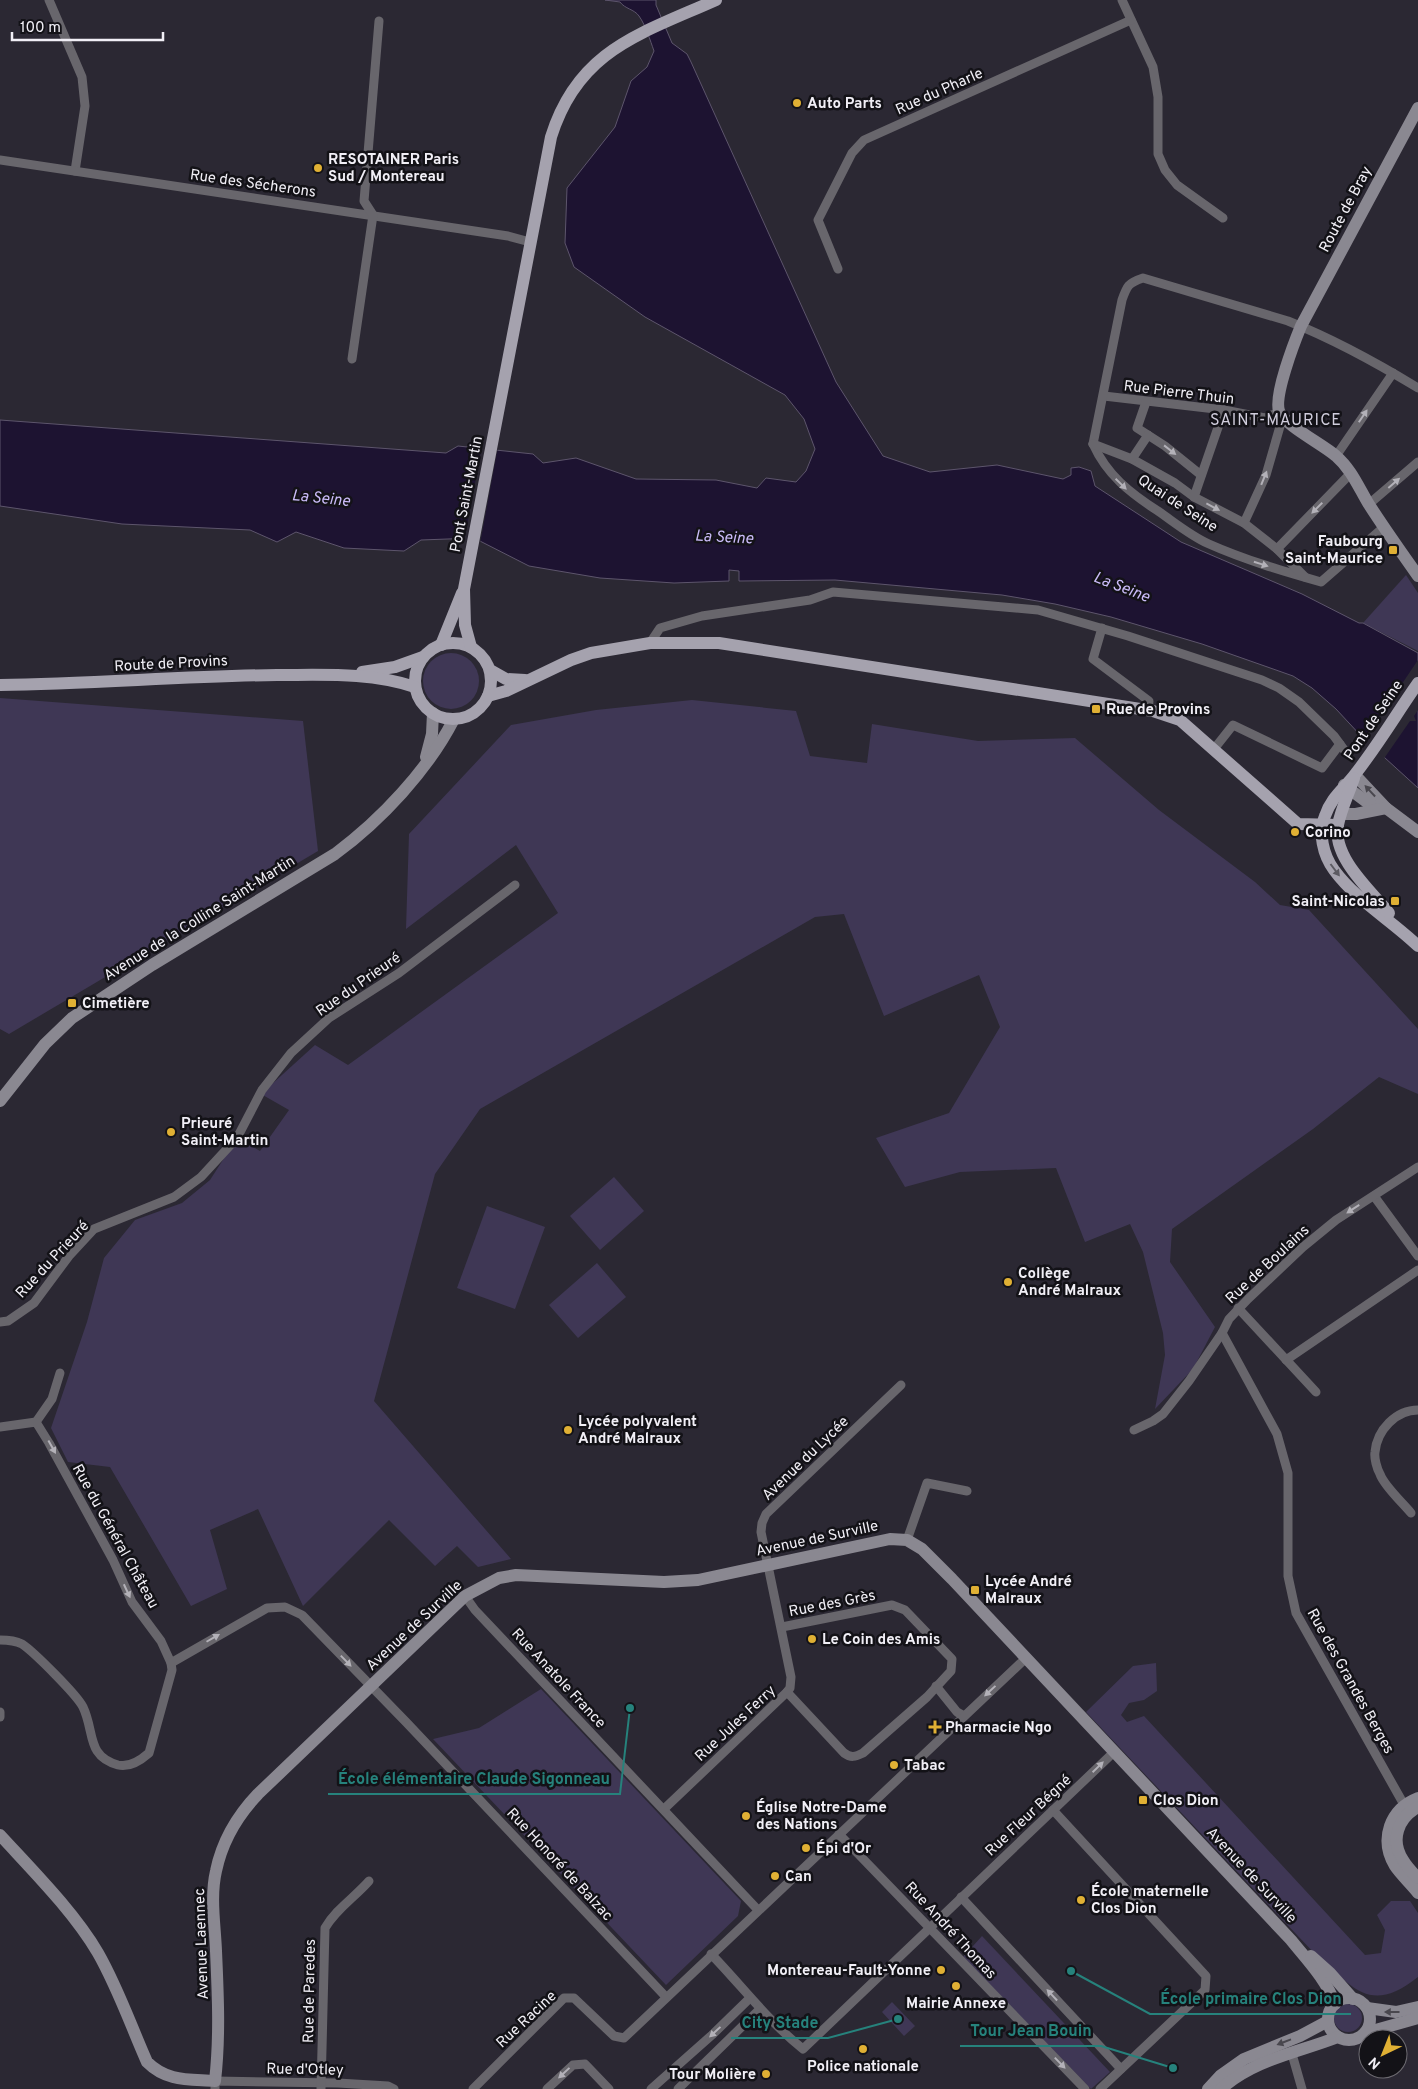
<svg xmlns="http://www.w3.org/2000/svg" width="1418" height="2089" font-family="Overpass,sans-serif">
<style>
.green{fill:#3f3755}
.water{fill:#1d1331;stroke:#5d556c}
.pier{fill:#2b2833}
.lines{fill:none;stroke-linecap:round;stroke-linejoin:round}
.street{stroke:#68666c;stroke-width:9}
.secondary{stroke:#8a8891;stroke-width:12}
.primary{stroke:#a5a2ae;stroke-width:12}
.oneway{fill:#b3b1b8}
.oneway2{fill:#49474e}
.oneway3{fill:#5c5a62}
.poi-dot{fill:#e0b034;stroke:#131217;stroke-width:2}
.labels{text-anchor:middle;stroke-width:5;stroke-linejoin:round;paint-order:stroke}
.street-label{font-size:15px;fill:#f1eff6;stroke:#131217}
.poi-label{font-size:15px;font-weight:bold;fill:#f1eff6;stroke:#131217;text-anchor:start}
.neighbourhood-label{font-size:16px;letter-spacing:1px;fill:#d0cddc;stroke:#131217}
.water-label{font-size:16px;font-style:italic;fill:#cabbf8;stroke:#131217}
.leader{fill:none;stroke:#26827c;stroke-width:2}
.callout-dot{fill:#26827c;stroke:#131217;stroke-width:2}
.callout-label{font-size:16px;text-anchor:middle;font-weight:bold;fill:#26827c;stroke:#131217;stroke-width:5;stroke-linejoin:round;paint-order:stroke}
</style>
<rect width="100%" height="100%" fill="#2b2833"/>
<g class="green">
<path d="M1406 575 1418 593V651L1363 623Z"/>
<circle cx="451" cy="681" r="28"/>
<path d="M0 698 303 721 318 851 9 1034 0 1029Z"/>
<path d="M692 700 796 711 810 756 867 763 872 724 978 741 1075 738 1159 810 1255 882 1280 905 1309 910 1418 1029V1094L1379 1077 1313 1129 1172 1229 1170 1262 1215 1327 1193 1369 1155 1409 1165 1355 1163 1333 1143 1252 1130 1224 1085 1242 1056 1168 960 1172 905 1187 876 1138 949 1113 1000 1027 979 975 884 1016 844 914 815 917 480 1109 435 1174 374 1401 511 1559 478 1567 457 1546 435 1566 389 1520 303 1606 258 1509 210 1530 227 1589 191 1606 110 1467 68 1462 51 1428 87 1322 104 1258 135 1220 182 1203 210 1180 237 1138 260 1151 289 1110 261 1094 315 1045 348 1065 558 913 516 845 406 929 409 834 511 725 596 710Z"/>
<path d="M614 1177 644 1211 600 1250 570 1216Z"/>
<path d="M487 1206 545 1227 515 1309 457 1288Z"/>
<path d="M597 1263 626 1297 578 1338 549 1305Z"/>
<path d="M1156 1663 1157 1691 1144 1700 1129 1703 1121 1715 1127 1722 1144 1716 1365 1955 1381 1953 1385 1930 1377 1915 1391 1901H1410L1418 1913V1977C1370 2015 1354 1988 1316 1955L1086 1712 1133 1666Z"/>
<path d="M541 1689 741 1901 738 1916 666 1985 433 1739 479 1728Z"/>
<path d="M982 1936 1110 2072 1091 2089 963 1957Z"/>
<path d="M892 2002 915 2026 904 2036 882 2012Z"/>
<circle cx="1348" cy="2018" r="14"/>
</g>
<path class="water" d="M605 0H656V5L672 43 687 54 691 62 836 382 883 456 930 472 997 465 1063 479 1071 475V468L1079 467 1091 471 1095 486 1181 542 1302 594 1359 623H1363L1418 653V788L1362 737 1336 709 1312 688 1293 676 1202 644 1111 617 1055 604 1002 595 835 580 739 581V571L729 570V581L674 583 600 578 529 566 474 538 421 540 404 551 344 548 296 532 277 542 250 530 122 524 0 506V420L446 453 458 446 533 454 543 463 576 458 636 479 716 480 757 488 766 478 796 482 806 471 815 449 804 419 785 395 645 317 574 267 565 243 567 188 615 127 631 81 647 67 654 51C650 40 646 26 639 16 634 9 625 9 620 2Z"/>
<g class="pier">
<path d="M482 446 498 447 480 544 474 541H464Z"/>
<path d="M1418 660V710L1414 716 1416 721H1410L1383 760 1362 741 1387 705 1385 699 1391 700Z"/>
</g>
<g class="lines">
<g class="street">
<path d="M49 0 82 77 85 106 75 171"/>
<path d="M1122 0 1153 67 1158 97V154L1165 170 1177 185 1223 218"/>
<path d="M0 160 508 236 530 242"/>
<path d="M838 269 818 220 852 153 864 140 1131 20"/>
<path d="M352 359 373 215 364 201 379 21"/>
<path d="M1104 396 1224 410 1265 418 1279 412"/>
<path d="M1146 402 1137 428 1165 446 1201 475"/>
<path d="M1093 444 1122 300C1127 286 1128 283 1143 278L1288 321C1333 339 1377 363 1418 388"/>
<path d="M1093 444C1107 475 1130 493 1158 511 1174 522 1191 536 1209 544 1245 560 1283 571 1321 582L1384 527"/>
<path d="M1093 444 1132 459 1175 483 1194 497 1244 523 1277 549 1305 577"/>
<path d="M1336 456 1393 373"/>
<path d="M1132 459 1148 435"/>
<path d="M1194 497 1224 410"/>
<path d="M1369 504 1418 462"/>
<path d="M1244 523 1266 475 1283 416"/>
<path d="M1277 549 1351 473"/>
<path d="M1102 628 1093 659 1149 701 1148 710"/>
<path d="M650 643 660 628 702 616 810 600 833 592 1038 610 1128 636 1262 680 1279 688 1299 702 1334 736 1345 751"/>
<path d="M1214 749 1233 725 1322 768 1340 744"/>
<path d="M1374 1196 1418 1256"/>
<path d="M1238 1308 1316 1392"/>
<path d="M0 1322 8 1321 34 1303 69 1256 94 1229 174 1197 201 1177 237 1138 262 1090 291 1053 329 1018 399 973 515 885"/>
<path d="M1222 1333 1277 1434 1288 1473V1576L1296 1613 1407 1810"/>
<path d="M1286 1360 1418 1270"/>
<path d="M36 1422 52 1399 60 1373"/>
<path d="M0 1427 36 1422 49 1443 113 1560 132 1602 161 1641 171 1663 172 1670 149 1753C141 1760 130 1768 118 1765 86 1756 95 1732 83 1707 77 1695 34 1652 22 1644 16 1641 7 1640 0 1640"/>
<path d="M1134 1430 1153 1421 1163 1414 1189 1381 1222 1333 1229 1319 1248 1299 1303 1247 1336 1220 1418 1167"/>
<path d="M1411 1513C1403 1503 1384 1486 1380 1474 1377 1469 1374 1458 1375 1452 1377 1430 1396 1410 1418 1410"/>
<path d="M907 1540 927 1483 967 1491"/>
<path d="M465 1596 475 1610 758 1910"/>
<path d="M171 1663 267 1608 285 1607 302 1615 406 1722 666 1997"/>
<path d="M936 1686 957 1712 964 1716"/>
<path d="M787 1692 790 1688 791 1677 761 1532 762 1523 766 1514 901 1385"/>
<path d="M0 1712V1717"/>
<path d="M664 1809 787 1692 844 1753C851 1758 855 1757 863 1753L927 1697 951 1671 952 1659 905 1610 892 1605 782 1627"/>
<path d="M1053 1810 1206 1976 1205 1990 1100 2089"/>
<path d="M839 1834 1085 2089"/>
<path d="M961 1897 1121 2069"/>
<path d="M711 1954C742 1986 768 2021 803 2049L1114 1752"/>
<path d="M1292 2054 1302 2089"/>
<path d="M215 2089V2081L338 2083 388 2086 394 2089"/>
<path d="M321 2089 325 1928C336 1909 354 1898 369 1881"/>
<path d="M473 2089 564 1998H574L614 2036 624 2038 1026 1658"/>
<path d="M547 2089 573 2065 585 2064 609 2089"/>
<path d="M651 2089 712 2035 750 1998"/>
<path d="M678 2089 760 2009"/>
</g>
<g class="secondary">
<path d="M1418 108 1301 326C1294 343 1274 395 1279 411 1284 425 1324 445 1336 456 1351 469 1358 486 1368 503 1384 528 1401 552 1418 576"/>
<path d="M426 757 432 734 433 713"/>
<path d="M1355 775 1386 808 1418 832"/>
<path d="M1344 785 1376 809"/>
<path d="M1342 814H1356L1386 808"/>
<path d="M0 1101 45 1044 72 1018 152 965 335 854C381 820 428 770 454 719"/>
<path d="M1418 1798C1390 1809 1379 1839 1395 1866 1401 1875 1411 1884 1418 1893"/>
<path d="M1418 1807C1398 1818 1390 1840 1403 1860 1407 1867 1413 1873 1418 1878"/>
<path d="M0 1835C33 1871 74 1912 98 1953 118 1988 131 2026 147 2062 167 2082 189 2079 215 2081 220 2038 218 1995 216 1951 215 1925 210 1897 216 1871 222 1842 238 1815 258 1794L465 1596 499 1578 516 1575 664 1582 698 1580 890 1539 907 1540 922 1549 952 1579 1291 1940C1307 1960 1326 1979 1335 2004"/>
<path d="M1311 1956 1330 1973 1353 1999"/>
<circle cx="1349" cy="2019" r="21"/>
<path d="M1367 2008 1396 2012 1418 2007"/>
<path d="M1365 2033 1418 2018"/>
<path d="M1208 2089 1220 2076 1244 2059 1300 2036 1328 2021"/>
<path d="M1221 2089C1255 2059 1297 2053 1338 2037"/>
</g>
<g class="primary">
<circle cx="453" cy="681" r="38"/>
<path d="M441 645 462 593"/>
<path d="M471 647 465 625 464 589 551 137C578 50 640 34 716 0"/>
<path d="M490 670 506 679 525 680"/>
<path d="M362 672 395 667 423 657"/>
<path d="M1418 683C1397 713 1378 745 1356 773 1345 788 1331 797 1325 816 1318 833 1323 855 1334 870 1356 900 1391 920 1418 946"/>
<path d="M0 685C92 684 184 676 277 675 323 675 371 672 415 687"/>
<path d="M488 696 506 691 571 660 591 653 650 643H719L1153 711 1180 720 1298 824 1338 825"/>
<path d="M1354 778C1349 793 1341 809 1338 825 1332 857 1370 890 1389 913"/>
</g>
</g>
<defs><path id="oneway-solid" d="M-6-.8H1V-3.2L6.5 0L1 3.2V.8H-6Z" transform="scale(1.25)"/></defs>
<g class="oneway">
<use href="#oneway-solid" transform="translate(1363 416) rotate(-56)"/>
<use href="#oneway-solid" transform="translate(1170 450) rotate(38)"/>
<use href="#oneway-solid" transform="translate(1264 478) rotate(-68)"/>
<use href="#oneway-solid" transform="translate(1394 483) rotate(-41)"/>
<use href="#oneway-solid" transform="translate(1121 484) rotate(44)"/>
<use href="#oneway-solid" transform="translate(1213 507) rotate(28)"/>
<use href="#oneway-solid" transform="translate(1317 508) rotate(135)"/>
<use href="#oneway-solid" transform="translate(1261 564) rotate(18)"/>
<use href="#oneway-solid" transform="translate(1353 1209) rotate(147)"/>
<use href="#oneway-solid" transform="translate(52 1447) rotate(61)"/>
<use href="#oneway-solid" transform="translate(127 1591) rotate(65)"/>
<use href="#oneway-solid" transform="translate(213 1638) rotate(-30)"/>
<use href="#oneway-solid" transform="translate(346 1661) rotate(46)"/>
<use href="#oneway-solid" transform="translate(990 1691) rotate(137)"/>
<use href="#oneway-solid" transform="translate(1098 1767) rotate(-44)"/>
<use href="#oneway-solid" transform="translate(1052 1995) rotate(-133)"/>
<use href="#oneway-solid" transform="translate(715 2032) rotate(137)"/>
<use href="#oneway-solid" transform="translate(1060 2063) rotate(46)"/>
<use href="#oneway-solid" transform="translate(564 2073) rotate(137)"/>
</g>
<g class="oneway2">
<use href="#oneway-solid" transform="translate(1370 791) rotate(-133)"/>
<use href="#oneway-solid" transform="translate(1392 2012) rotate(180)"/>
<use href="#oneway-solid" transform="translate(1284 2042) rotate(159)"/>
</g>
<use class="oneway3" href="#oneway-solid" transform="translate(1335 870) rotate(53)"/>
<g class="poi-dot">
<circle cx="797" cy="103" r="5"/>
<circle cx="318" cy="168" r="5"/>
<rect x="1388" y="545" width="10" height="10" rx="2.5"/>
<rect x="1091" y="704" width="10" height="10" rx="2.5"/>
<circle cx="1295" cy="832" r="5"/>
<rect x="1390" y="896" width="10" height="10" rx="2.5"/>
<rect x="67" y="998" width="10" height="10" rx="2.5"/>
<circle cx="171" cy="1132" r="5"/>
<circle cx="1008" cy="1282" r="5"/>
<circle cx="568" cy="1430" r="5"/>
<rect x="970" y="1585" width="10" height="10" rx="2.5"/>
<circle cx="812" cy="1639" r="5"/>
<path d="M932.5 1719.5h5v5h5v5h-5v5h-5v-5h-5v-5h5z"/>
<circle cx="894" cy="1765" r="5"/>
<rect x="1138" y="1795" width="10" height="10" rx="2.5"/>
<circle cx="746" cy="1816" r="5"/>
<circle cx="806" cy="1848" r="5"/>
<circle cx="775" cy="1876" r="5"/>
<circle cx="1081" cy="1900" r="5"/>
<circle cx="941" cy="1970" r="5"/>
<circle cx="956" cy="1986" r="5"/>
<circle cx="863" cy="2049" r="5"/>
<circle cx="766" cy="2074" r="5"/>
</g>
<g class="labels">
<g class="street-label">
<text transform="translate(939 91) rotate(-24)" y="5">Rue du Pharle</text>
<text transform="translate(253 183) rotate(8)" y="5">Rue des Sécherons</text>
<text transform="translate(1345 209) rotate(-62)" y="5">Route de Bray</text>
<text transform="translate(1179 392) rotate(7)" y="5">Rue Pierre Thuin</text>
<text transform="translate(466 494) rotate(-79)" y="5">Pont Saint-Martin</text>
<text transform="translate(1178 503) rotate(33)" y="5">Quai de Seine</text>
<text transform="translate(171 663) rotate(-3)" y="5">Route de Provins</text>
<text transform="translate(1373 720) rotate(-56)" y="5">Pont de Seine</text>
<text transform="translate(199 918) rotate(-32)" y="5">Avenue de la Colline Saint-Martin</text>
<text transform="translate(358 984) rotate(-35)" y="5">Rue du Prieuré</text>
<text transform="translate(52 1259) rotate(-47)" y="5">Rue du Prieuré</text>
<text transform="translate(1267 1264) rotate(-43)" y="5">Rue de Boulains</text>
<text transform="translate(805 1458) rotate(-44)" y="5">Avenue du Lycée</text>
<text transform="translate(116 1536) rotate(61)" y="5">Rue du Général Château</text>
<text transform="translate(817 1538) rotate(-12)" y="5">Avenue de Surville</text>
<text transform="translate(832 1603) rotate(-11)" y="5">Rue des Grès</text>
<text transform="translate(414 1625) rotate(-43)" y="5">Avenue de Surville</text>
<text transform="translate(559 1678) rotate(47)" y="5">Rue Anatole France</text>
<text transform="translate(1351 1681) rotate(61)" y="5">Rue des Grandes Berges</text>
<text transform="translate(735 1723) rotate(-43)" y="5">Rue Jules Ferry</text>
<text transform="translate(1028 1815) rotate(-43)" y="5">Rue Fleur Bégné</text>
<text transform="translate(560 1864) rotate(47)" y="5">Rue Honoré de Balzac</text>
<text transform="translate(1252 1875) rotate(47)" y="5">Avenue de Surville</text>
<text transform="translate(951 1930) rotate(47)" y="5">Rue André Thomas</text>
<text transform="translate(201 1944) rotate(-92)" y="5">Avenue Laennec</text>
<text transform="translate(309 1991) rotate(-89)" y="5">Rue de Paredes</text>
<text transform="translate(526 2019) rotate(-43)" y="5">Rue Racine</text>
<text transform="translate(305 2069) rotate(1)" y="5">Rue d'Otley</text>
</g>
<g class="poi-label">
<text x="807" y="108">Auto Parts</text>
<text x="328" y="164">RESOTAINER Paris<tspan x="328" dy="17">Sud / Montereau</tspan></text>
<text x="1383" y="546" text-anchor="end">Faubourg<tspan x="1383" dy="17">Saint-Maurice</tspan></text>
<text x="1106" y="714">Rue de Provins</text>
<text x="1305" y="837">Corino</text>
<text x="1385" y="906" text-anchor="end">Saint-Nicolas</text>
<text x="82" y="1008">Cimetière</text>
<text x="181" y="1128">Prieuré<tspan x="181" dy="17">Saint-Martin</tspan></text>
<text x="1018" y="1278">Collège<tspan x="1018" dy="17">André Malraux</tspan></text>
<text x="578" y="1426">Lycée polyvalent<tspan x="578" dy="17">André Malraux</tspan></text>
<text x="985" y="1586">Lycée André<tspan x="985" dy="17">Malraux</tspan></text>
<text x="822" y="1644">Le Coin des Amis</text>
<text x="945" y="1732">Pharmacie Ngo</text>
<text x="904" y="1770">Tabac</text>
<text x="1153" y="1805">Clos Dion</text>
<text x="756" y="1812">Église Notre-Dame<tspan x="756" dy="17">des Nations</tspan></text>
<text x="816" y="1853">Épi d'Or</text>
<text x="785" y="1881">Can</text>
<text x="1091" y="1896">École maternelle<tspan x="1091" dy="17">Clos Dion</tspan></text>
<text x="931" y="1975" text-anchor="end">Montereau-Fault-Yonne</text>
<text x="956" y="2008" text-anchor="middle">Mairie Annexe</text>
<text x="863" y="2071" text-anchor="middle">Police nationale</text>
<text x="756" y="2079" text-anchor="end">Tour Molière</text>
</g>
<g class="neighbourhood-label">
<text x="1276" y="425">SAINT-MAURICE</text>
</g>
<g class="water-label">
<text transform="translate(321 497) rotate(6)" y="6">La Seine</text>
<text transform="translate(724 536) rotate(3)" y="6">La Seine</text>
<text transform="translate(1122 586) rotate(21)" y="6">La Seine</text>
</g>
</g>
<path class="leader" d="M630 1708L620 1794H328M1071 1971L1150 2014H1351M898 2019L828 2038H731M1173 2068L1101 2046H960"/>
<g class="callout-dot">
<circle cx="630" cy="1708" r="5"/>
<circle cx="1071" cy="1971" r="5"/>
<circle cx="898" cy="2019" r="5"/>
<circle cx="1173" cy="2068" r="5"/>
</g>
<g class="callout-label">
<text x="474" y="1784">École élémentaire Claude Sigonneau</text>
<text x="1251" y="2004">École primaire Clos Dion</text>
<text x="780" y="2028">City Stade</text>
<text x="1031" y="2036">Tour Jean Bouin</text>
</g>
<g transform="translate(1383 2054) rotate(223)"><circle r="24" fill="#131217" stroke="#6c6a70"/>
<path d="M0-4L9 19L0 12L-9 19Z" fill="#e0b034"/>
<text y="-8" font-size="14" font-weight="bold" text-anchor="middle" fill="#f1eff6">N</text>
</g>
<path d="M12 32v8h151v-8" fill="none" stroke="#f1eff6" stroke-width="2.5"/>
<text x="20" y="32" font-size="15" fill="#f1eff6" stroke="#131217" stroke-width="4" paint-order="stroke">100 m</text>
</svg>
